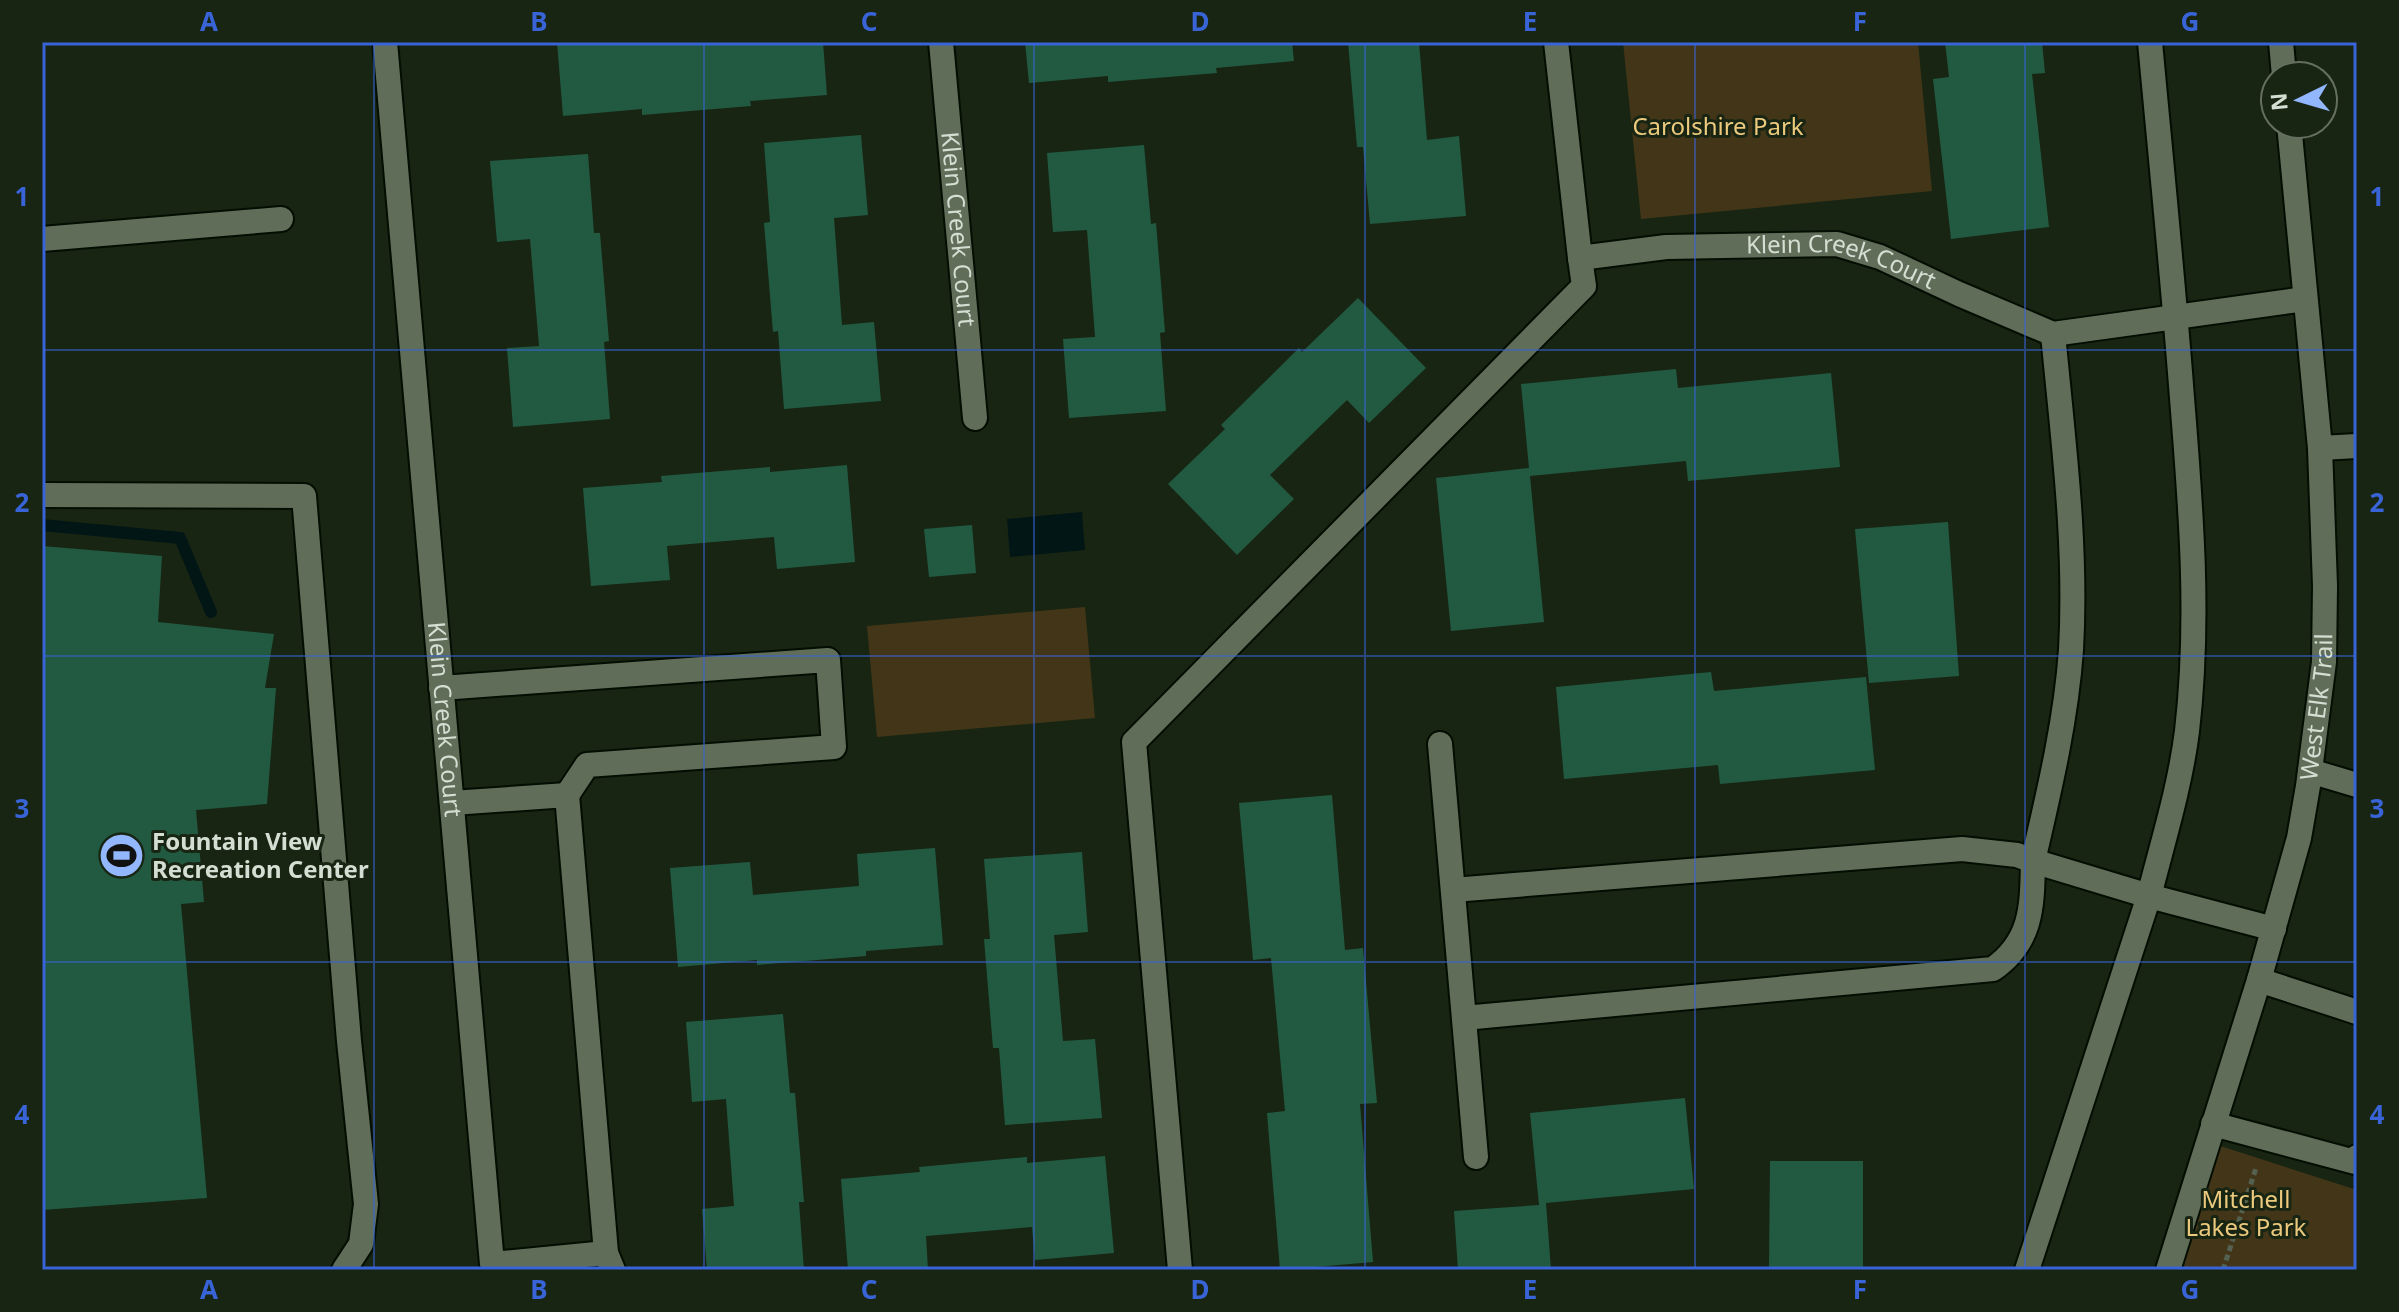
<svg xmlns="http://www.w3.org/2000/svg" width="2399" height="1312" font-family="'Noto Sans',sans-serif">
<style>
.green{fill:#433618}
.water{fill:#021615}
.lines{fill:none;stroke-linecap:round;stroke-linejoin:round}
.stream{stroke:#021615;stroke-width:12}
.building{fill:#225a41}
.minor-casing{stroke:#040d01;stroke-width:28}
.path{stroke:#546050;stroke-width:5;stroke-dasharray:6 4;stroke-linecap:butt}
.minor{stroke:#606e59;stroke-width:24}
.grid{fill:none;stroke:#3964d7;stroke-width:2;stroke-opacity:0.55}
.labels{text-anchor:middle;stroke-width:6;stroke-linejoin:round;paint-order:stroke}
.park-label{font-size:24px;fill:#ebc97d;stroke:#182513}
.street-label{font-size:24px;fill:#d5ded2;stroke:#182513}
.poi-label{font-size:24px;font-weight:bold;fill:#d5ded2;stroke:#182513;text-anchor:start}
.neatline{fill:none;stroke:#3964d7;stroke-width:3}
.grid-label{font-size:26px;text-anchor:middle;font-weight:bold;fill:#3964d7}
</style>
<rect width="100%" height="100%" fill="#182513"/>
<g class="green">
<path d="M1623 42H1918L1932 191 1641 219Z"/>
<path d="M1085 607 1095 718 877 737 867 626Z"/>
<path d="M2208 1142 2357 1190V1270H2168Z"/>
</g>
<path class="water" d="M1082 512 1085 550 1010 557 1007 519Z"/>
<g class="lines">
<path class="stream" d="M42 525 180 538 211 612"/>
</g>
<g class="building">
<path d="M557 42H637V45L673 42H823L827 95 750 101 751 106 642 115V109L563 116Z"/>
<path d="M1025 42H1292L1294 61 1216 68 1217 73 1108 82V76L1029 83Z"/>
<path d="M1348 42H1419L1427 140 1459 136 1466 216 1370 224 1363 147H1357Z"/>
<path d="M1945 42H2042L2045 73 2032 74 2049 227 1951 239 1933 79 1949 77Z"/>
<path d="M861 135 868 215 834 218 842 325 874 322 881 401 784 409 778 331 773 332 764 223 770 222 764 143Z"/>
<path d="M1144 145 1151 224 1156 223 1165 332 1160 333 1166 411 1069 418 1063 339 1095 337 1087 230 1053 232 1047 153Z"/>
<path d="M588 154 594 233H600L609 341 604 342 610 419 513 427 507 348 539 346 530 239 497 242 490 161Z"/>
<path d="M1358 298 1426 368 1369 423 1347 400 1270 475 1294 499 1237 555 1168 484 1225 429 1221 425 1299 348 1302 352Z"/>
<path d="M1676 369 1678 388 1831 373 1840 467 1688 481 1686 461 1530 476 1544 622 1451 631 1436 478 1529 468 1521 384Z"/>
<path d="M847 465 855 562 777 569 774 537 667 546 670 580 591 586 583 488 662 482 661 476 770 467V472Z"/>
<path d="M1948 522 1959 676 1869 683 1855 529Z"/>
<path d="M972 525 976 573 929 577 924 529Z"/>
<path d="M42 546 162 556 158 622 274 634 265 688H276L267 804 196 810 204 902 181 904 207 1198 42 1210Z"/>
<path d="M1711 672 1714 691 1866 677 1875 770 1720 784 1718 765 1564 779 1556 687Z"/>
<path d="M1332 795 1345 950 1363 948 1377 1103 1360 1104 1373 1262 1280 1270 1267 1113 1285 1111 1271 958 1253 960 1239 803Z"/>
<path d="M935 848 943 945 866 951V956L757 965V960L678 967 670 868 750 862 753 895 859 886 857 854Z"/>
<path d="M1082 852 1088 932 1054 935 1063 1041 1095 1039 1102 1118 1005 1125 999 1048H993L984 939H990L984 859Z"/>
<path d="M783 1014 790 1093H795L804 1202H799L804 1270H707L702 1209 734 1206 726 1099 692 1102 686 1022Z"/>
<path d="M1685 1098 1694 1189 1546 1203 1551 1270H1458L1454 1211 1539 1205 1530 1113Z"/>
<path d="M1105 1156 1114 1253 1035 1260 1032 1227 926 1236 928 1270H848L841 1179 920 1172 919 1167 1027 1157V1163Z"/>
<path d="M1770 1161H1863V1270H1769Z"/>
</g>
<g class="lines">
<defs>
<g id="minor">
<path id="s1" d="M385 42 492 1264 606 1253"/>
<path id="s2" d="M941 42 975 418"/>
<path id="s3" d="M1556 42 1580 258 1666 247 1837 244 1880 257 1959 294 2053 334 2305 299"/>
<path d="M2281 42 2284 76"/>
<path d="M42 239 281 219"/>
<path d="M2320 448 2357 446"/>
<path d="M42 495 304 496 349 1041 366 1204 361 1244 344 1270"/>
<path d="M441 688 828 660 834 747 587 765 567 795"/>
<path d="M1440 744 1476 1157"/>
<path d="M2310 771 2357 785"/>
<path d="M452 803 567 795 606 1253 613 1270"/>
<path d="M1453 890 1962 849 2017 855 2033 861C2049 792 2066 721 2071 650 2077 545 2063 439 2053 334"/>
<path d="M2259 980 2357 1012"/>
<path d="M1464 1018 1993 969C2033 941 2032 905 2033 861L2149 896C2163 841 2180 787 2187 731 2200 620 2191 509 2182 398 2173 279 2161 161 2150 42"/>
<path d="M2213 1124 2355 1162 2357 1157"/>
<path d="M1180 1270 1134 742 1584 286 1580 258"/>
<path d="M2027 1270 2149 896 2274 929"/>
<path id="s4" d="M2168 1270 2259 980 2299 838 2308 786 2324 662 2325 586 2320 448 2289 124"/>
</g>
</defs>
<use href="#minor" class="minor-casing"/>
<path class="path" d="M2223 1270 2256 1168"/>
<use href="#minor" class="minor"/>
</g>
<path class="grid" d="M374 42V1270M704 42V1270M1034 42V1270M1365 42V1270M1695 42V1270M2025 42V1270M42 350H2357M42 656H2357M42 962H2357"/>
<defs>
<symbol id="stadium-disc" viewBox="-11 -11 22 22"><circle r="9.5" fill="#92b7fd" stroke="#182513"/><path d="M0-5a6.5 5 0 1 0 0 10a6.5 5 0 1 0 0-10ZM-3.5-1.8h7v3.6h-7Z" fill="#111"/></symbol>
</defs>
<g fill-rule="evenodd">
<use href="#stadium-disc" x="96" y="830" width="51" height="51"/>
</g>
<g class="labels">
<g class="park-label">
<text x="1718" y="135">Carolshire Park</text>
<text x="2246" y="1208">Mitchell<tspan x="2246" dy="28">Lakes Park</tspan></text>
</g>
<g class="street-label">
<text dy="8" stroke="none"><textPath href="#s2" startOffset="188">Klein Creek Court</textPath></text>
<text dy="8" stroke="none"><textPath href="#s3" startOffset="482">Klein Creek Court</textPath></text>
<text dy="8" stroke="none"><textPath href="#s4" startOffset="584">West Elk Trail</textPath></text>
<text dy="8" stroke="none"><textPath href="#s1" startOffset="680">Klein Creek Court</textPath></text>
</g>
<g class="poi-label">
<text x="152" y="850">Fountain View<tspan x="152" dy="28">Recreation Center</tspan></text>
</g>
</g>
<rect width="2399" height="1312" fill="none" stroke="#182513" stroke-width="88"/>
<g transform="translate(2299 100) rotate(265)"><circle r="38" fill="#182513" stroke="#646f5f" stroke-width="2"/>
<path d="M0-6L14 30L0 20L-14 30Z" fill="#92b7fd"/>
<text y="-12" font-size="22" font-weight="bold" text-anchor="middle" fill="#d5ded2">N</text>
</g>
<rect x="44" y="44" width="2311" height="1224" class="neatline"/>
<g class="grid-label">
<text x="209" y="31">A</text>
<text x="539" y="31">B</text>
<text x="869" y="31">C</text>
<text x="1200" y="31">D</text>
<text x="1530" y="31">E</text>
<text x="1860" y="31">F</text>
<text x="2190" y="31">G</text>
<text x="22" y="206">1</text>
<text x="2377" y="206">1</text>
<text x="22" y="512">2</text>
<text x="2377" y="512">2</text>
<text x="22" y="818">3</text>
<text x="2377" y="818">3</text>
<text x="22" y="1124">4</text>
<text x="2377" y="1124">4</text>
<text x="209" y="1299">A</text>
<text x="539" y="1299">B</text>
<text x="869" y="1299">C</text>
<text x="1200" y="1299">D</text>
<text x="1530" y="1299">E</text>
<text x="1860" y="1299">F</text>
<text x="2190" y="1299">G</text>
</g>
</svg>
